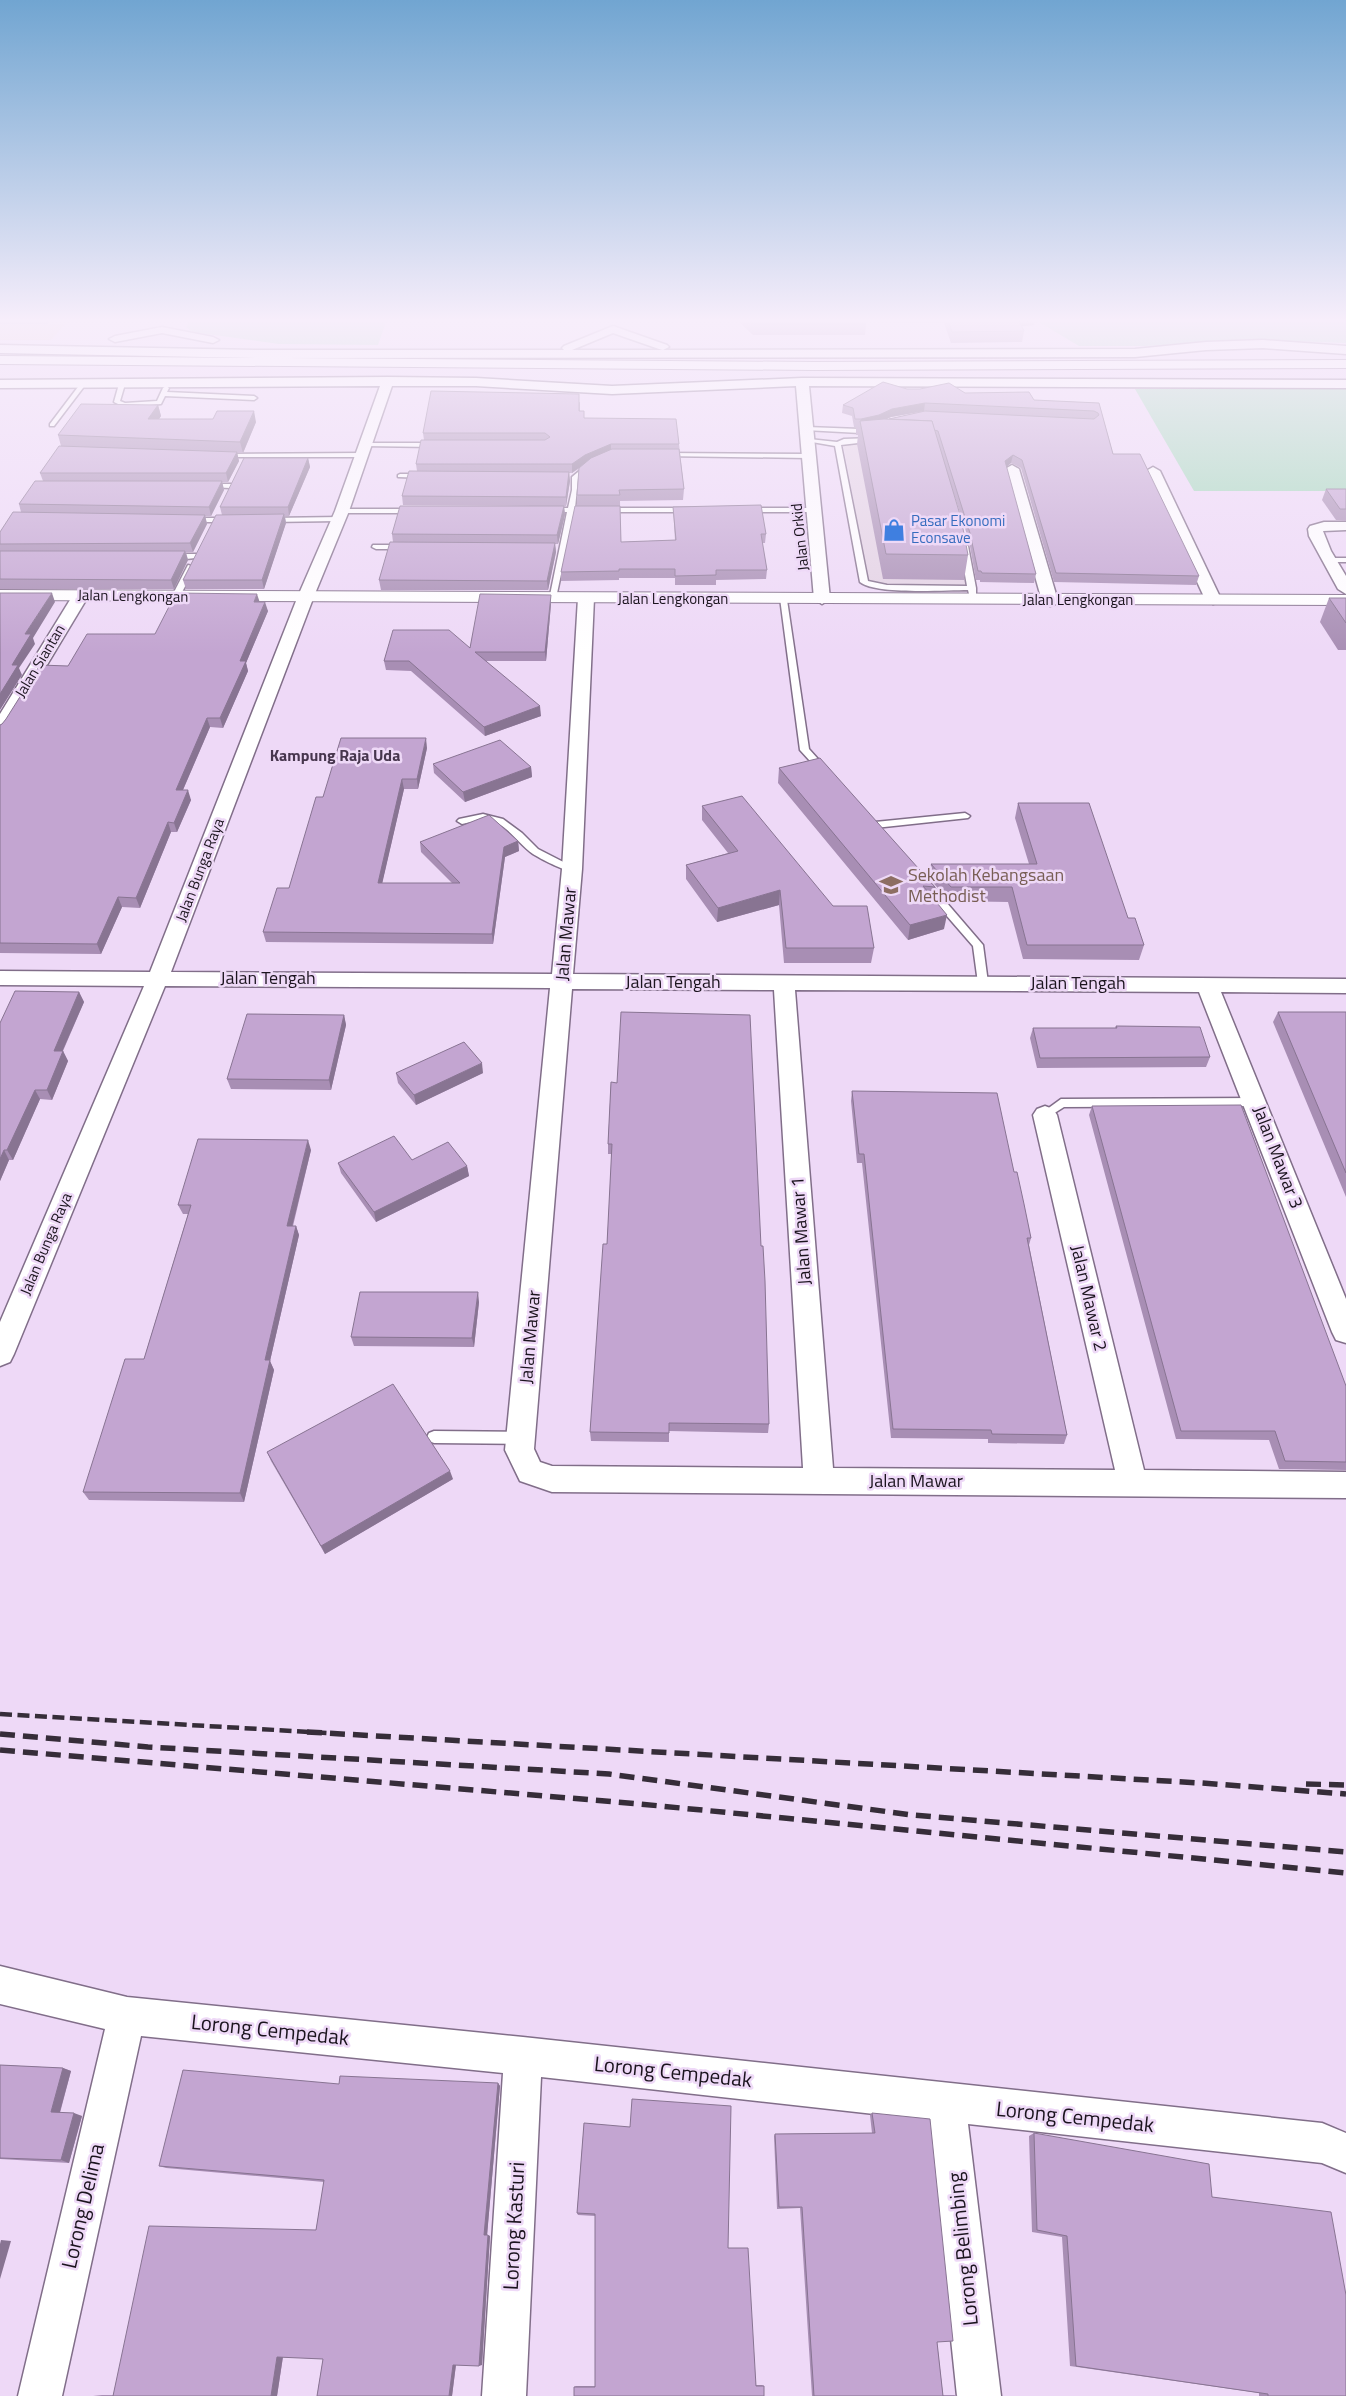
<svg xmlns="http://www.w3.org/2000/svg" width="1346" height="2396" font-family="'Titillium Web',sans-serif">
<style>
.commercial{fill:#e3d2e3}
.medical{fill:#ead2c9}
.green{fill:#a2d8ba}
.lines{fill:none;stroke-linecap:round;stroke-linejoin:round}
.lane-casing{stroke:#816e89;stroke-width:3}
.street-casing{stroke:#816e89;stroke-width:3}
.secondary-casing{stroke:#816e89;stroke-width:2}
.lane{fill:#fff;fill-rule:evenodd}
.street{fill:#fff;fill-rule:evenodd}
.secondary{fill:#fff;fill-rule:evenodd}
.rail-far1{stroke:#362d39;stroke-width:4.5;stroke-dasharray:12 5.5;stroke-linecap:butt}
.rail{stroke:#362d39;stroke-width:5.5;stroke-dasharray:15 8;stroke-linecap:butt}
.wall{fill:#a88eb4;fill-rule:evenodd}
.shaded-wall{fill:#887492}
.building{fill:#c3a5d1;stroke:#887492}
.labels{text-anchor:middle;stroke-width:5;stroke-linejoin:round;paint-order:stroke}
.far-shop-label{font-size:15px;fill:#366cbe;stroke:#eed9f7;text-anchor:start}
.far-street-label{font-size:15px;fill:#1b141e;stroke:#eed9f7}
.far-neighbourhood-label{font-size:16px;font-weight:bold;fill:#47364e;stroke:#eed9f7}
.education-label{font-size:18px;fill:#785e54;stroke:#eed9f7;text-anchor:start}
.street-label{font-size:18px;fill:#1b141e;stroke:#eed9f7}
.near-street-label{font-size:21px;fill:#1b141e;stroke:#eed9f7}
</style>
<rect width="100%" height="100%" fill="#eed9f7"/>
<path class="commercial" d="M846 442 930 443 966 585 876 584 868 579 843 444Z"/>
<path class="medical" d="M0 319H70L51 340H0Z"/>
<g class="green">
<path d="M190 319H387L378 345 279 344 192 332 186 327Z"/>
<path d="M1034 319H1346V343L1260 340 1145 346H1079Z"/>
<path d="M1135 389H1346V491H1194Z"/>
</g>
<g class="lines">
<defs>
<g id="lane">
<path d="M122 382 125 384 120 401 125 403 157 401 163 388 166 386 169 388 167 392 254 396 257 398 254 400 165 396 161 404 124 407 114 402 119 384Z"/>
<path d="M81 383 86 384 54 426H50V424Z"/>
<path d="M807 427 860 429 872 427 875 429 860 433 805 430 804 429Z"/>
<path d="M873 438 876 440 875 441 841 445 868 581 887 585 967 586 960 546 964 544 968 546 976 588V598H970L968 590C945 590 876 595 860 582L835 446 806 441 809 439 837 442 844 439Z"/>
<path d="M365 443H435L438 445 435 447 363 446 362 445Z"/>
<path d="M665 453 808 454 811 456 808 458 663 456V454Z"/>
<path d="M222 454 362 453 365 455 362 457H220L219 456Z"/>
<path d="M589 463 594 464 578 478 575 508H691L695 510 691 512H574L556 598 549 600 567 512H548L544 510 548 508H568L572 490V477Z"/>
<path d="M400 474H425L428 476 425 478 398 477V475Z"/>
<path d="M206 484H231L234 486 231 488 204 487V485Z"/>
<path d="M746 508H813L817 510 813 512H743L742 510Z"/>
<path d="M342 509H416L420 511 416 513H339V509Z"/>
<path d="M341 517 342 519 338 521 269 522 265 520 269 518Z"/>
<path d="M189 518H229L233 520 229 522H186V518Z"/>
<path d="M373 545H405L409 547 405 549H376L372 547Z"/>
<path d="M168 554H196L200 556C193 560 174 560 167 556Z"/>
<rect x="1328" y="558" width="18" height="4"/>
<path d="M188 565 195 567 179 598H173L172 596Z"/>
<path d="M780 598 787 600 809 749 827 769V773H821L800 750Z"/>
<path d="M965 813 970 816 968 818 875 828 870 825 875 822Z"/>
<path d="M483 814 503 819 522 833 538 849 577 869 576 871C567 873 541 859 533 854 520 845 511 830 497 823 485 818 473 822 462 824L457 821 459 819Z"/>
<path d="M924 880 928 881 983 945 988 983 987 986 983 987 978 983 973 946 920 885V881Z"/>
<path d="M1256 1098 1262 1102 1256 1106 1064 1107 1045 1119 1039 1115 1061 1099Z"/>
<path d="M434 1431 521 1432 526 1434 528 1438 526 1442 521 1444 434 1443 429 1441 427 1437 429 1433Z"/>
</g>
<g id="street">
<path d="M613 326 667 345 669 347 663 350 1135 349 1206 342 1263 340 1346 346V354L1263 348 1206 350 1135 357 256 358 0 353V345L256 350H564L562 348 564 346ZM613 333 659 349 663 350H572Z"/>
<path d="M162 327 213 337 219 340 213 343 162 333 115 342 109 339 115 336Z"/>
<path d="M388 377 476 378 612 386 802 378 1346 380V388L809 386 830 599 822 604 814 599 796 386 612 394 476 386H392L349 511 314 596 171 972 552 974 562 869 578 598 580 595H592L594 598 582 869 573 974 1346 979V993L1221 992 1346 1299V1343L1336 1340 1332 1332 1199 992 795 990 833 1468 1115 1470 1033 1115 1037 1109 1045 1106 1053 1109 1057 1115 1144 1470 1346 1472V1498L552 1492 520 1481 505 1450 550 988 165 986 14 1354 10 1362 0 1366V1322L144 986 0 985V971L150 972 298 596 335 511 380 386 0 388V380ZM572 989 774 990 803 1468 552 1466 540 1462 534 1449Z"/>
<path d="M1012 465 1019 469 1058 601 1056 604 1050 606 1042 601 1005 469Z"/>
<path d="M1153 467 1160 471 1221 599 1219 602 1213 604 1205 599 1146 471Z"/>
<path d="M1324 522H1346V530L1323 531 1331 551 1346 576V594L1338 589 1309 536 1308 529 1310 526Z"/>
<path d="M81 590 89 595 9 728 6 732 0 733V714L73 595Z"/>
<path d="M0 1966 127 1997 523 2037 1322 2123 1346 2133V2173L1322 2163 968 2124 1001 2396H957L928 2120 541 2077 526 2396H482L503 2073 141 2036 62 2396H18L105 2029 0 2004Z"/>
</g>
<g id="secondary">
<path d="M0 356 814 362 1346 360V368L814 370 0 364Z"/>
<path d="M0 590 1346 595V605L0 600Z"/>
</g>
</defs>
<use href="#lane" class="lane-casing"/>
<use href="#street" class="street-casing"/>
<use href="#secondary" class="secondary-casing"/>
<use href="#lane" class="lane"/>
<use href="#street" class="street"/>
<use href="#secondary" class="secondary"/>
<path class="rail-far1" d="M0 1714 328 1733"/>
<g class="rail">
<path d="M307 1732 1201 1783 1346 1794"/>
<path d="M0 1734 148 1747 609 1774 912 1815 1346 1852"/>
<path d="M0 1750 640 1804 1346 1873"/>
<path d="M1306 1784 1346 1785"/>
</g>
</g>
<g class="wall">
<path d="M0 319H51L47 324H0Z"/>
<path d="M736 319H1035L1034 325 1022 326 1024 331 1022 342 951 343 944 323 865 322 866 324 865 335H753Z"/>
<path d="M907 389 965 393 1034 400 1099 403 1113 454 1199 576 1196 585 1054 582 1021 468 1011 463 1006 467 1036 574 1034 583 980 582V580H976L969 541 953 491 968 555 964 580 883 579 857 444 858 435H856V427H854L852 416 842 413 843 405ZM920 412 889 419H887L891 417Z"/>
<path d="M580 402V411L584 418 679 444 684 489 683 500 620 501 621 542 675 540 673 507 766 534 765 543H762L767 570 766 579 716 580V585H675V578H619V580L561 581V572L577 506V495L580 468 572 473H569L570 481 566 506H564L565 515 558 544H555L556 552 548 590H381L379 580 393 542 392 534 533 506 403 505 402 496 417 471 416 464 424 440 423 433Z"/>
<path d="M158 405 161 416 159 419 256 422 243 453H237L239 461 228 482H222L224 490 211 516H205L207 524 193 552H186L188 560 174 589H0V544L21 512 19 504 43 481 40 473 61 446 58 435Z"/>
<path d="M308 458 310 467 289 516H285L286 523 264 589H186L183 580 222 515 220 507Z"/>
<path d="M1326 489H1346V521L1336 520 1322 500Z"/>
<path d="M1329 598H1346V650H1338L1320 622Z"/>
<path d="M259 602 268 611 246 663 248 671 223 728 210 727 183 790 191 800 177 832H171L140 908 122 907 101 954 0 953V725L2 724 68 666 155 634Z"/>
<path d="M551 604 546 661H486L541 716 485 736 411 671 386 670 384 661 470 648Z"/>
<path d="M427 748 418 789H404L382 883H452L421 852 420 842 518 841 519 851 505 857 493 944 266 942 263 932 289 888 323 797Z"/>
<path d="M433 764 531 767 532 777 465 802 434 773Z"/>
<path d="M779 768 935 887 933 898 944 929 908 940 778 783Z"/>
<path d="M1018 803 1128 918 1144 945 1139 960 1023 959 1008 902 949 901 929 878 931 864H1029L1015 818Z"/>
<path d="M702 806 833 906 874 948 871 963H784L779 905 717 922 686 879V865L728 853 702 820Z"/>
<path d="M79 992 84 1002 63 1051 68 1061 52 1100 40 1099 13 1160H9L0 1181V1023Z"/>
<path d="M1278 1012H1346V1197L1273 1022Z"/>
<path d="M344 1015 346 1025 331 1090 231 1089 227 1079Z"/>
<path d="M1116 1026 1210 1057 1206 1067 1037 1068 1030 1038 1033 1028H1115Z"/>
<path d="M396 1073H483L416 1105 398 1083Z"/>
<path d="M611 1082 769 1424 768 1433 669 1431V1442L591 1441 590 1432 607 1244 612 1154H608V1144Z"/>
<path d="M852 1091 1014 1172 1031 1238 1029 1245 1067 1435 1064 1444 988 1443V1439L891 1438 862 1163H857L851 1101Z"/>
<path d="M1092 1106 1346 1386V1470L1279 1469 1269 1440 1176 1439 1089 1115Z"/>
<path d="M311 1150 293 1226H296L299 1235 270 1361 274 1370 244 1502 89 1500 83 1492 144 1359 188 1214H183L178 1205Z"/>
<path d="M412 1160 467 1166 469 1176 376 1222 341 1173 338 1163Z"/>
<path d="M479 1302 474 1347 354 1346 351 1337Z"/>
<path d="M267 1452 453 1479 325 1554 271 1461Z"/>
<path d="M0 2065 63 2068 71 2071 60 2113 82 2116 69 2163 0 2159Z"/>
<path d="M498 2083 500 2086 487 2235 490 2236 482 2365H456L452 2396H317L323 2359 283 2357 277 2396H93L102 2395H113L316 2230 324 2182 166 2168 159 2166 339 2084Z"/>
<path d="M872 2113 937 2342 943 2395H954L958 2396H812L800 2208 777 2209 774 2136 775 2134 872 2133 870 2115Z"/>
<path d="M584 2123 728 2248 756 2385H762L764 2386 574 2387 576 2386H595V2216L578 2215 577 2213Z"/>
<path d="M1034 2133 1212 2197 1346 2396H1259V2393L1070 2366 1062 2237 1032 2232 1029 2136Z"/>
</g>
<g class="shaded-wall">
<path d="M46 319H51L47 324Z"/>
<path d="M1016 319H1035L1034 325 1015 327Z"/>
<path d="M925 403 924 411 891 417 878 423 860 424 861 419 892 409Z"/>
<path d="M158 405 161 416 151 431 148 419Z"/>
<path d="M254 411 256 422 243 453 240 442Z"/>
<path d="M611 444V452L585 463 572 473V464L585 455Z"/>
<path d="M237 452 239 461 228 482 226 473Z"/>
<path d="M1013 455 1011 463 1003 470 1005 461Z"/>
<path d="M308 458 310 467 289 516 288 507Z"/>
<path d="M569 472 570 481 566 506V497Z"/>
<path d="M222 481 224 490 211 516 209 507Z"/>
<path d="M564 506 565 515 558 544 557 535Z"/>
<path d="M284 514 286 523 264 589 262 580Z"/>
<path d="M205 515 207 524 193 552 190 543Z"/>
<path d="M555 543 556 552 548 590 547 581Z"/>
<path d="M185 551 188 560 174 589 171 580Z"/>
<path d="M52 593 55 602 33 638 35 644 19 668 22 675 0 710V694L12 665 25 634Z"/>
<path d="M257 594 260 603 254 602Z"/>
<path d="M551 595V604L546 661 545 652Z"/>
<path d="M265 602 268 611 246 663 248 671 223 728 220 718 240 661Z"/>
<path d="M540 706 541 716 485 736 484 727Z"/>
<path d="M207 718 210 727 179 799 176 790Z"/>
<path d="M426 738 427 748 418 789 417 779Z"/>
<path d="M531 767 532 777 465 802 463 792Z"/>
<path d="M402 779 404 789 380 893 378 883Z"/>
<path d="M188 790 191 800 177 832 174 823Z"/>
<path d="M168 822 171 832 140 908 136 898Z"/>
<path d="M518 841 519 851 505 857 493 944 492 934 504 847Z"/>
<path d="M780 890 779 905 717 922 718 908Z"/>
<path d="M118 897 122 907 101 954 97 944Z"/>
<path d="M947 915 944 929 908 940 910 925Z"/>
<path d="M79 992 84 1002 58 1061 54 1051Z"/>
<path d="M344 1015 346 1025 331 1090 329 1080Z"/>
<path d="M63 1051 68 1061 52 1100 47 1090Z"/>
<path d="M482 1063 483 1073 416 1105 414 1095Z"/>
<path d="M35 1090 40 1099 13 1160 7 1150Z"/>
<path d="M308 1140 311 1150 290 1235 287 1226Z"/>
<path d="M4 1150 9 1160 0 1181V1159Z"/>
<path d="M467 1166 469 1176 376 1222 374 1212Z"/>
<path d="M296 1226 299 1235 270 1361 274 1370 244 1502 240 1493 265 1360Z"/>
<path d="M478 1292 479 1302 474 1347 472 1338Z"/>
<path d="M450 1471 453 1479 325 1554 321 1546Z"/>
<path d="M63 2068 71 2071 59 2115 51 2112Z"/>
<path d="M498 2083 500 2086 487 2236 484 2235Z"/>
<path d="M74 2113 82 2116 69 2163 61 2160Z"/>
<path d="M488 2235 490 2236 482 2365 479 2366Z"/>
<path d="M1 2240 11 2241 0 2279V2244Z"/>
<path d="M283 2356 277 2396H271L277 2357Z"/>
<path d="M456 2364 452 2396H449L453 2365Z"/>
</g>
<g class="building">
<path d="M748 319H864L866 324H754Z"/>
<path d="M948 319H1018L1024 331 952 332Z"/>
<path d="M883 382 907 389H920L949 383 965 393 1029 392 1034 400 1099 403 1113 454H1140L1199 576 1056 573 1022 460 1013 455 1005 461 1036 574 982 573 981 571H978L970 533 938 431 934 430 932 421 889 419 925 411 1094 419 1099 415 1098 413 1094 411 925 403 892 409 879 415 861 419H855L853 408 843 405Z"/>
<path d="M431 391 579 394V411H584V418L676 419 679 444H611L585 455 572 464H416L421 440H545L550 437 545 433H423Z"/>
<path d="M81 404 158 405 148 419H213L217 411H254L240 442 58 435Z"/>
<path d="M884 419 932 421 961 518 968 555 886 554 860 421Z"/>
<path d="M59 446 237 452 226 473H40Z"/>
<path d="M612 449H679L684 489 619 490 620 495H577L579 468 591 458Z"/>
<path d="M244 458H308L288 507H220Z"/>
<path d="M409 471 569 472 566 497 402 496Z"/>
<path d="M35 481H222L209 507 19 504Z"/>
<path d="M1326 489H1346V509H1340Z"/>
<path d="M761 505 766 534H761L767 570H716V575L675 576V569H619V571L561 572 575 506H620L621 542 676 540 673 507Z"/>
<path d="M400 506H564L557 535 392 534Z"/>
<path d="M13 512 205 515 190 543 0 544V532Z"/>
<path d="M284 514 262 580H183L216 515Z"/>
<path d="M390 542 555 543 547 581 379 580Z"/>
<path d="M0 551H185L171 580 0 579Z"/>
<path d="M0 593H52L25 634H31L12 665H18L0 694Z"/>
<path d="M176 593 257 594 254 602H265L240 661H246L220 718H207L176 790H188L174 823 168 822 136 898 118 897 97 944 0 943V725L2 724 6 719 40 665 68 666 87 634H155Z"/>
<path d="M480 594 551 595 545 652H475L540 706 484 727 409 661H384L393 630H449L470 648Z"/>
<path d="M1329 598H1346V623Z"/>
<path d="M341 738H426L417 779H402L378 883H460L420 842 489 815 518 841 504 847 492 934 263 932 277 888H289L316 797H323Z"/>
<path d="M500 740 531 767 463 792 433 764Z"/>
<path d="M820 758 935 887 923 886 947 915 910 925 779 768Z"/>
<path d="M742 796 833 906H867L874 948H786L780 890 718 908 686 865 738 851 702 806Z"/>
<path d="M1018 803H1089L1128 918H1135L1144 945H1027L1012 887H951L931 864H1037Z"/>
<path d="M15 991 79 992 54 1051H63L47 1090H35L7 1150H4L0 1159V1023Z"/>
<path d="M621 1012 750 1015 761 1246H763L765 1281 769 1424 669 1423V1433L590 1432 603 1244H607L612 1144H608L611 1082 617 1083Z"/>
<path d="M1278 1012H1346V1173Z"/>
<path d="M247 1014 344 1015 329 1080 227 1079Z"/>
<path d="M1116 1026 1200 1027 1210 1057 1040 1058 1033 1028H1117Z"/>
<path d="M464 1042 482 1063 414 1095 396 1073Z"/>
<path d="M852 1091 997 1093 1014 1172H1017L1024 1204 1031 1238H1027L1067 1435 992 1434 991 1430 893 1429 864 1154H859Z"/>
<path d="M1241 1105 1346 1386V1462L1285 1461 1275 1431H1181L1092 1106Z"/>
<path d="M394 1136 412 1160 448 1142 467 1166 374 1212 338 1163Z"/>
<path d="M198 1139 308 1140 287 1226H296L265 1360H270L240 1493 83 1492 125 1359H144L191 1205H178Z"/>
<path d="M360 1292H478L472 1338 351 1337Z"/>
<path d="M393 1384 450 1471 321 1546 267 1452Z"/>
<path d="M0 2065 63 2068 51 2112 74 2113 61 2160 0 2158Z"/>
<path d="M183 2070 339 2084 340 2076 498 2083 484 2235H488L479 2366 453 2365 449 2396H317L323 2359 277 2357 271 2396H113L149 2226 316 2230 324 2180 159 2166Z"/>
<path d="M632 2099 731 2106 728 2248H748L756 2386H764V2396H574V2387H595V2214L577 2213 584 2123 630 2127Z"/>
<path d="M872 2113 930 2119 953 2341 937 2342 943 2396H814L802 2207H779L775 2134 875 2133Z"/>
<path d="M1034 2133 1209 2164 1212 2197 1331 2212 1346 2295V2396H1268V2394L1076 2366 1067 2236 1037 2230Z"/>
</g>
<linearGradient id="sky" x2="0" y2="1"><stop stop-color="#71a5d1"/><stop offset="0.49" stop-color="#f7eefb"/><stop offset="1" stop-color="#f7eefb" stop-opacity="0"/></linearGradient>
<rect width="1346" height="654" fill="url(#sky)"/>
<defs>
<symbol id="shop-bare" viewBox="-9 -9 18 18"><path d="M-5-2.5h2.3a2.7 3.5 0 0 1 5.4 0H5L5.5 6h-11ZM-1.5-2.5h3a1.5 2.3 0 0 0-3 0Z" fill="#3f7fe0" stroke="#eed9f7" stroke-width="2.5" paint-order="stroke"/></symbol>
<symbol id="school-bare" viewBox="-9 -9 18 18"><path d="M0-5L7-2L0 1L-7-2ZM-4 1L0 2.5L4 1V4Q0 6-4 4Z" fill="#8d6e63" stroke="#eed9f7" stroke-width="2.5" paint-order="stroke"/></symbol>
</defs>
<g fill-rule="evenodd">
<use href="#shop-bare" x="878" y="514" width="32" height="32"/>
<use href="#school-bare" x="875" y="869" width="32" height="32"/>
</g>
<g class="labels">
<g class="far-shop-label">
<text x="911" y="526">Pasar Ekonomi<tspan x="911" dy="17">Econsave</tspan></text>
</g>
<g class="far-street-label">
<text transform="translate(800 537) rotate(-96)" y="5">Jalan Orkid</text>
<text transform="translate(133 596) rotate(1)" y="5">Jalan Lengkongan</text>
<text x="673" y="604">Jalan Lengkongan</text>
<text x="1078" y="605">Jalan Lengkongan</text>
<text transform="translate(40 661) rotate(-59)" y="5">Jalan Siantan</text>
<text transform="translate(200 870) rotate(-69)" y="5">Jalan Bunga Raya</text>
<text transform="translate(46 1244) rotate(-67)" y="5">Jalan Bunga Raya</text>
</g>
<g class="far-neighbourhood-label">
<text x="335" y="761">Kampung Raja Uda</text>
</g>
<g class="education-label">
<text x="908" y="881">Sekolah Kebangsaan<tspan x="908" dy="21">Methodist</tspan></text>
</g>
<g class="street-label">
<text transform="translate(566 934) rotate(-85)" y="6">Jalan Mawar</text>
<text x="268" y="984">Jalan Tengah</text>
<text x="673" y="988">Jalan Tengah</text>
<text x="1078" y="989">Jalan Tengah</text>
<text transform="translate(1278 1157) rotate(69)" y="6">Jalan Mawar 3</text>
<text transform="translate(801 1231) rotate(-94)" y="6">Jalan Mawar 1</text>
<text transform="translate(1089 1298) rotate(77)" y="6">Jalan Mawar 2</text>
<text transform="translate(530 1337) rotate(-85)" y="6">Jalan Mawar</text>
<text x="916" y="1487">Jalan Mawar</text>
</g>
<g class="near-street-label">
<text transform="translate(270 2030) rotate(6)" y="7">Lorong Cempedak</text>
<text transform="translate(673 2072) rotate(6)" y="7">Lorong Cempedak</text>
<text transform="translate(1075 2117) rotate(6)" y="7">Lorong Cempedak</text>
<text transform="translate(83 2206) rotate(-77)" y="7">Lorong Delima</text>
<text transform="translate(514 2226) rotate(-87)" y="7">Lorong Kasturi</text>
<text transform="translate(963 2249) rotate(-96)" y="7">Lorong Belimbing</text>
</g>
</g>
</svg>
